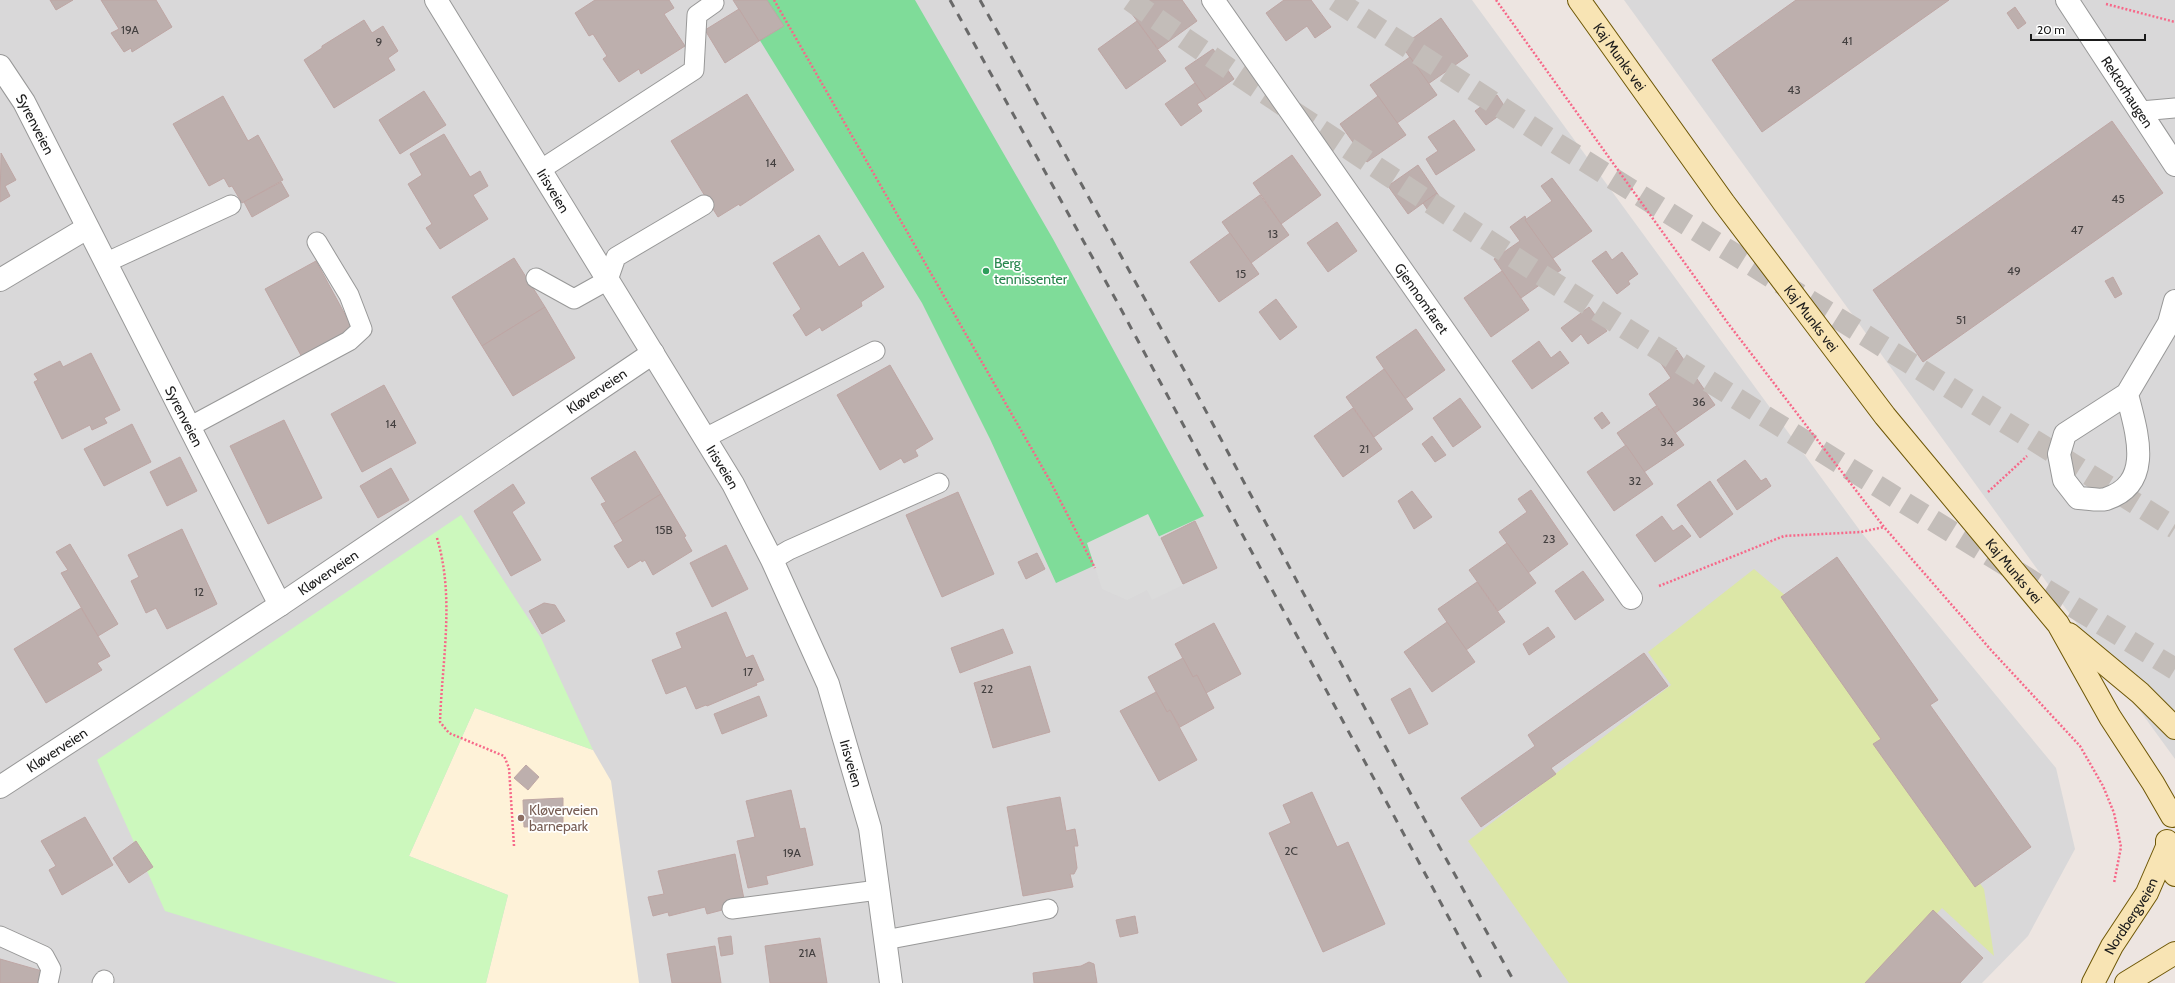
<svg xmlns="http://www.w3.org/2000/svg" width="2175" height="983" font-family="Cabin,sans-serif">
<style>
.residential{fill:#d9d8d9}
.education{fill:#fef2d8}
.grass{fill:#dce7a7}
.park{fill:#ccf8bd}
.pitch{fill:#7fdc99}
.parking{fill:#dbdbdb}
.building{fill:#bdafad;stroke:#bea6a4}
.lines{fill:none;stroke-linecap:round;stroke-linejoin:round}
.highway-tunnel{stroke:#c3bdb9;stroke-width:22;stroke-dasharray:22 11;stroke-linecap:butt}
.lane-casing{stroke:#989898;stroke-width:21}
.street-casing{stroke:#989898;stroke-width:24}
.secondary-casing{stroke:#6e5706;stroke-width:24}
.path{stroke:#f76889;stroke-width:2.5;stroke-dasharray:2 2;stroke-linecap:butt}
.lane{stroke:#fff;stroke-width:19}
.street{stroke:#fff;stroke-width:22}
.secondary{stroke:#f8e4b4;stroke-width:22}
.rail{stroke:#696969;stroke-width:3;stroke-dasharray:8 8;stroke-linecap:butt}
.leisure-dot{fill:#2e9e5b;stroke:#fff;stroke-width:1.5}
.education-dot{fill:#8d6e63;stroke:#fff;stroke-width:1.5}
.labels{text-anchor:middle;stroke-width:3.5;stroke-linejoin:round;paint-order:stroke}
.number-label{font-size:12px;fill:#444040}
.street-label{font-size:14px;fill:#1b1b1b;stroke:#fff}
.leisure-label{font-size:14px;fill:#27864d;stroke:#fff;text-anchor:start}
.education-label{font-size:14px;fill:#785e54;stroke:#fff;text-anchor:start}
</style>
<rect width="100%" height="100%" fill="#ede5e1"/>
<g class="residential">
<path d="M0 0H1472L1861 532 2056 768 2075 849 2028 936 1982 983H0Z"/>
<path d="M1624 0H2175V759Z"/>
</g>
<path class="education" d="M475 708 593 750 611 781 639 983H486L508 895 409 856Z"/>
<path class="grass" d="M1754 569 1787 597 1888 740 1879 745 1984 889 1994 956 1942 908 1871 983H1569L1468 841 1671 685 1648 652Z"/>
<path class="park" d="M461 515 541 638 593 750 475 708 409 856 508 895 486 983H398L165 911 97 760Z"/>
<path class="pitch" d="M735 0H915L1053 239 1204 516 1056 583 990 439 922 303Z"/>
<path class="parking" d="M1148 514 1183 585 1152 600 1147 590 1127 600 1102 589 1087 543Z"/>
<g class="building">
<path d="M50 0H73L56 10Z"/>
<path d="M101 0H156L172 27 132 52 131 48 124 52 111 33 119 29Z"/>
<path d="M595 0H669L674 8 664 14 685 46 641 74 639 69 619 82 603 59 607 56 593 34 589 36 575 13Z"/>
<path d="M733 0H767L784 26 759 41Z"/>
<path d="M1143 0H1182L1197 21 1158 49 1129 10Z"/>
<path d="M1284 0H1311L1331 27 1315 38 1307 26 1286 41 1266 13Z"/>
<path d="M1796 0H1949L1762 132 1712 60Z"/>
<path d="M2015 7 2026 23 2018 29 2007 13Z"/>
<path d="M739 9 759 41 725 63 705 30Z"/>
<path d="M1441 18 1468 56 1428 84 1402 46Z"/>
<path d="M364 20 372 33 383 26 398 51 388 58 395 70 334 108 304 60 322 48V46Z"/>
<path d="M1137 21 1166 61 1126 89 1098 49Z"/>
<path d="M1213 49 1234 79 1206 99 1185 68Z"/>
<path d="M1410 57 1437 95 1397 123 1370 85Z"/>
<path d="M1195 83 1206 99 1197 104 1202 111 1181 126 1165 104Z"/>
<path d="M424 91 446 125 400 154 379 120Z"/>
<path d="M747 94 794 170 740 206 739 204 718 217 671 141Z"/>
<path d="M1497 95 1507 110 1486 125 1475 111Z"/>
<path d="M223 96 248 141 258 135 283 180 242 203 232 186 229 187 224 178 209 186 173 124Z"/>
<path d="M1378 96 1406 135 1367 162 1340 124Z"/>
<path d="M1454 120 1475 150 1436 175 1426 159 1438 151 1428 137Z"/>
<path d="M2112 121 2163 193 1923 362 1873 290Z"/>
<path d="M444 134 470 177 480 171 488 186 473 195 488 219 440 249 426 228 432 224 408 184 422 175 410 154Z"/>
<path d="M1 153 16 180 5 186 10 196 0 202Z"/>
<path d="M1292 155 1321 195 1281 224 1253 183Z"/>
<path d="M1418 165 1437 193 1408 214 1388 186Z"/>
<path d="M1552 178 1592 231 1552 259 1525 220 1552 201 1541 186Z"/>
<path d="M281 182 289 196 252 217 244 202Z"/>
<path d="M1437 193 1443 202 1429 212 1423 203Z"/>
<path d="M1260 195 1289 235 1251 263 1222 222Z"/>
<path d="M1525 216 1526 219 1525 220 1561 270 1521 298 1494 259 1520 241 1510 227Z"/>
<path d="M1337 222 1357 251 1328 272 1307 243Z"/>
<path d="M1230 233 1259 274 1219 302 1190 262Z"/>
<path d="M819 235 839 267 863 252 884 287 861 302 862 306 822 331 820 327 806 336 793 315 801 309 773 263Z"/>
<path d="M1606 251 1612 260 1622 252 1638 274 1628 281 1630 284 1617 294 1592 261Z"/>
<path d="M514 258 545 307 482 346 452 297Z"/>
<path d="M316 261 354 331 303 359 265 289Z"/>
<path d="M1502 271 1529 310 1491 337 1464 298Z"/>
<path d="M2113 277 2122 294 2115 298 2105 281Z"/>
<path d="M1276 299 1297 327 1280 340 1259 312Z"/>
<path d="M545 307 575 358 513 396 482 346Z"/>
<path d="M1589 307 1607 331 1588 344 1581 334 1572 342 1561 328Z"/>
<path d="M1416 329 1445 370 1405 399 1376 357Z"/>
<path d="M1539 341 1551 358 1560 351 1569 363 1532 389 1512 361Z"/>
<path d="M1677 350 1715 405 1675 433 1649 394 1671 378 1660 362Z"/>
<path d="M91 353 120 410 104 418 107 423 92 430 90 425 62 439 34 382 38 380 34 374 60 361 63 367Z"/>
<path d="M890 365 933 439 915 450 918 456 904 463 901 458 880 470 837 395Z"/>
<path d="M1384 369 1413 409 1374 437 1346 397Z"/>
<path d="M384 385 416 443 362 472 331 414Z"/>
<path d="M1460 398 1481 427 1453 447 1433 418Z"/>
<path d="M1656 406 1684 445 1644 472 1617 433Z"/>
<path d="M1353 408 1382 449 1343 477 1314 436Z"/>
<path d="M1602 412 1610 423 1602 429 1594 418Z"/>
<path d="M284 420 322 498 268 524 230 446Z"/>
<path d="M132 424 151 462 104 486 84 449Z"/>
<path d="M1432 436 1446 455 1435 462 1422 444Z"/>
<path d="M1626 445 1653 484 1614 511 1587 472Z"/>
<path d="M635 451 661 494 613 524 601 504 606 502 591 478Z"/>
<path d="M180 457 197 491 167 506 150 472Z"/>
<path d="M1745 460 1761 481 1766 478 1771 486 1737 510 1717 480Z"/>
<path d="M391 468 409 500 378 518 360 486Z"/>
<path d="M1710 481 1733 514 1700 538 1677 505Z"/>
<path d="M513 484 525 503 512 512 541 560 511 576 474 511Z"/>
<path d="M1531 490 1568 544 1528 573 1499 532 1527 512 1518 499Z"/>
<path d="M1412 491 1432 517 1414 529 1398 501Z"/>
<path d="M958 492 994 574 942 597 906 515Z"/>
<path d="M661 494 686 536 684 537 692 551 653 575 645 560 642 562 641 560 628 568 614 546 623 541 613 524Z"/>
<path d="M1662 516 1673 531 1682 525 1691 536 1655 562 1636 535Z"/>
<path d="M1195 521 1217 568 1183 584 1161 538Z"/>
<path d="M182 529 217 604 167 629 156 608 146 613 131 581 139 577 128 555Z"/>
<path d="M1507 543 1536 583 1498 611 1469 570Z"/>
<path d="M70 544 118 624 98 636 61 573 68 570 56 552Z"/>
<path d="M726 545 748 589 712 607 690 563Z"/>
<path d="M1037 553 1045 569 1026 579 1018 562Z"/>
<path d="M1837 557 1938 700 1930 705 2031 847 1975 887 1873 744 1881 739 1781 597Z"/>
<path d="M1583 571 1604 600 1575 620 1555 591Z"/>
<path d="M1477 582 1505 622 1466 650 1438 609Z"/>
<path d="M544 603 555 605 565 621 542 634 529 611Z"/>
<path d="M81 608 110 656 97 663 102 670 46 703 14 649Z"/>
<path d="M726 612 746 658 753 655 764 680 756 683 757 685 707 706 706 705 696 709 686 686 666 694 652 660 682 648 676 633Z"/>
<path d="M1447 622 1475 662 1432 692 1404 652Z"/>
<path d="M1214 623 1241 674 1206 693 1197 675 1193 677 1175 644Z"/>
<path d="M1548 627 1555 637 1529 655 1523 644Z"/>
<path d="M1003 629 1013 653 960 673 951 648Z"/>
<path d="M1644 653 1668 686 1551 768 1556 774 1481 827 1461 798 1535 746 1528 735Z"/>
<path d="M1183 658 1193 677 1197 675 1214 708 1180 727 1170 710 1167 712 1148 677Z"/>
<path d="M1030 666 1050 732 993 748 974 683Z"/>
<path d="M1410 688 1428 724 1409 734 1391 699Z"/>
<path d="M1156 692 1167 712 1170 710 1197 760 1159 781 1120 711Z"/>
<path d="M759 696 767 716 722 734 714 714Z"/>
<path d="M526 765 539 777 528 790 514 778Z"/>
<path d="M791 790 800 829 805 828 813 865 766 876 768 884 748 888 737 841 755 837 746 801Z"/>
<path d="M1312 792 1337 847 1348 842 1385 924 1323 952 1269 833 1291 823 1283 805Z"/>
<path d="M1060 797 1066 831 1075 829 1078 846H1074L1077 868 1074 874H1070L1073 887 1023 896 1007 807Z"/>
<path d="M563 798V826L524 827 523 800Z"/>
<path d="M85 817 113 865 62 895 49 870 56 866 41 841Z"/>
<path d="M136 841 153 867 129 883 113 858Z"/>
<path d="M735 854 744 899 724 903 726 909 707 914 705 907 669 916 668 912 653 916 648 897 664 894 658 871Z"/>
<path d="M1933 910 1983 958 1960 983H1865Z"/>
<path d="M1135 916 1138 933 1120 937 1116 920Z"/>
<path d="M731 936 733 954 721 956 718 938Z"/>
<path d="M820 938 827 983H770L765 946Z"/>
<path d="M715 946 721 983H672L667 954Z"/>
<path d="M0 959 42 971 39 983H0Z"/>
<path d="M1089 962 1094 964 1097 983H1034L1033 973 1081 966Z"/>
</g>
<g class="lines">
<g class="highway-tunnel">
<path d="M1130 0C1215 61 1302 117 1388 175 1647 346 1911 507 2175 669"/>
<path d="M1335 0 1559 145 2175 528"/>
</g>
<defs>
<g id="lane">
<path d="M2141 111 2175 108"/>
<path d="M540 170 694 70 697 15 714 3"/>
<path d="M105 263 231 205"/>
<path d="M536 278 574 299 608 280 616 257 704 205"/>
<path d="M189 427 349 341 362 329 349 295 317 242"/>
<path d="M705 438 875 351"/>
<path d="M772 560 789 550 939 483"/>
<path d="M732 909 878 890"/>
<path d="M0 936 44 956 51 969 48 983"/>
<path d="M885 940 1048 909"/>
<path d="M102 983 104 980"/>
</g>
<g id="street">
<path id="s1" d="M436 0 733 484 772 560 828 684 870 828 891 983"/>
<path id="s2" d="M1213 0 1631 598"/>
<path id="s3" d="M2067 0 2175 165"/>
<path id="s4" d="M0 66 24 102 280 605"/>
<path d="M0 280 87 228"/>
<path d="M2127 394C2136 431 2155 483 2106 499 2098 501 2086 498 2078 498L2064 480 2059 454 2065 434 2127 394 2169 323 2175 301"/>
<path id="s5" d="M0 787 280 605 653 353"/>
</g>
<g id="secondary">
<path id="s6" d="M1579 0 1724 203 1885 416 2058 624 2110 717 2153 783 2172 816"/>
<path d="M2069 634 2140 693 2175 728"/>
<path d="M2167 841V847L2175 875"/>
<path id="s7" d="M2093 983 2112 946 2147 893 2167 847"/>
<path d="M2126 983 2175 953"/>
</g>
</defs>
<use href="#lane" class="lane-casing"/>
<use href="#street" class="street-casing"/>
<use href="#secondary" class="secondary-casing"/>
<g class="path">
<path d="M774 0 1049 479 1095 568"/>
<path d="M1496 0 1727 322 1884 527 1991 650 2080 746 2103 786 2114 813 2121 847 2114 883"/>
<path d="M2106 4 2175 22"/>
<path d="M1988 492 2027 456"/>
<path d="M437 538C455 598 442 660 440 722L449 733 504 756 509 768 514 846"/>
<path d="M1659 586 1784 536 1861 532 1884 527"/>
</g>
<use href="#lane" class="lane"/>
<use href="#street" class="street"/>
<use href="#secondary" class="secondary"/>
<g class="rail">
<path d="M950 0 1116 300 1484 983"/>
<path d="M980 0 1185 372 1429 828 1515 983"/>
</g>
</g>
<circle class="leisure-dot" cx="986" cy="271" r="4"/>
<circle class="education-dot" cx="521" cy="818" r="4"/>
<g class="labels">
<g class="number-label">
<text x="130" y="34">19A</text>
<text x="1847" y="45">41</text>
<text x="379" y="46">9</text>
<text x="1794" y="94">43</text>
<text x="771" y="167">14</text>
<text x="2118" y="203">45</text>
<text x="2077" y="234">47</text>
<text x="1273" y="238">13</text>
<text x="2014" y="275">49</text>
<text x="1241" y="278">15</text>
<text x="1961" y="324">51</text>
<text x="1699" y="406">36</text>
<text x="391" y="428">14</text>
<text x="1667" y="446">34</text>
<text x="1364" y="453">21</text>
<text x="1635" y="485">32</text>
<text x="664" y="534">15B</text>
<text x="1549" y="543">23</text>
<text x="199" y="596">12</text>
<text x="748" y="676">17</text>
<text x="987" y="693">22</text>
<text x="1291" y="855">2C</text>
<text x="792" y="857">19A</text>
<text x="807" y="957">21A</text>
</g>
<g class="street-label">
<text dy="5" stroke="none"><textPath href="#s6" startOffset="70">Kaj Munks vei</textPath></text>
<text dy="5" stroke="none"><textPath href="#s3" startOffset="110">Rektorhaugen</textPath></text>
<text dy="5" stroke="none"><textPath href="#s4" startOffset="68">Syrenveien</textPath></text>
<text dy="5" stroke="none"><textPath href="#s1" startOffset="224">Irisveien</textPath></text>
<text dy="5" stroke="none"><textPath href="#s2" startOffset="364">Gjennomfaret</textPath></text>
<text dy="5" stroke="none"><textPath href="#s6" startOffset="394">Kaj Munks vei</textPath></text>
<text dy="5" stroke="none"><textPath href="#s5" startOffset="716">Kløverveien</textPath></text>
<text dy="5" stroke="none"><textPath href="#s4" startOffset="396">Syrenveien</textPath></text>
<text dy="5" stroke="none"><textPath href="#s1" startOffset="548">Irisveien</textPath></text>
<text dy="5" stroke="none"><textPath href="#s6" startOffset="718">Kaj Munks vei</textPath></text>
<text dy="5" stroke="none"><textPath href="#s5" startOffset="392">Kløverveien</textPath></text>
<text dy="5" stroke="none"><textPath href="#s5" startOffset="68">Kløverveien</textPath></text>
<text dy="5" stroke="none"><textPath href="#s1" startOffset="872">Irisveien</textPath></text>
<text dy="5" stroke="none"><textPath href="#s7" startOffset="77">Nordbergveien</textPath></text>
</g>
<g class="leisure-label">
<text x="994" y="268">Berg<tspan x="994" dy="16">tennissenter</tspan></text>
</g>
<g class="education-label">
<text x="529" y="815">Kløverveien<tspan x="529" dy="16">barnepark</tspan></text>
</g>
</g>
<path d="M2031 34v6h114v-6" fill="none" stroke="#1b1b1b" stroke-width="2"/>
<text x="2037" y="34" font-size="12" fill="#1b1b1b" stroke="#ffffff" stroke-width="3" paint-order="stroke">20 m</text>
</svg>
